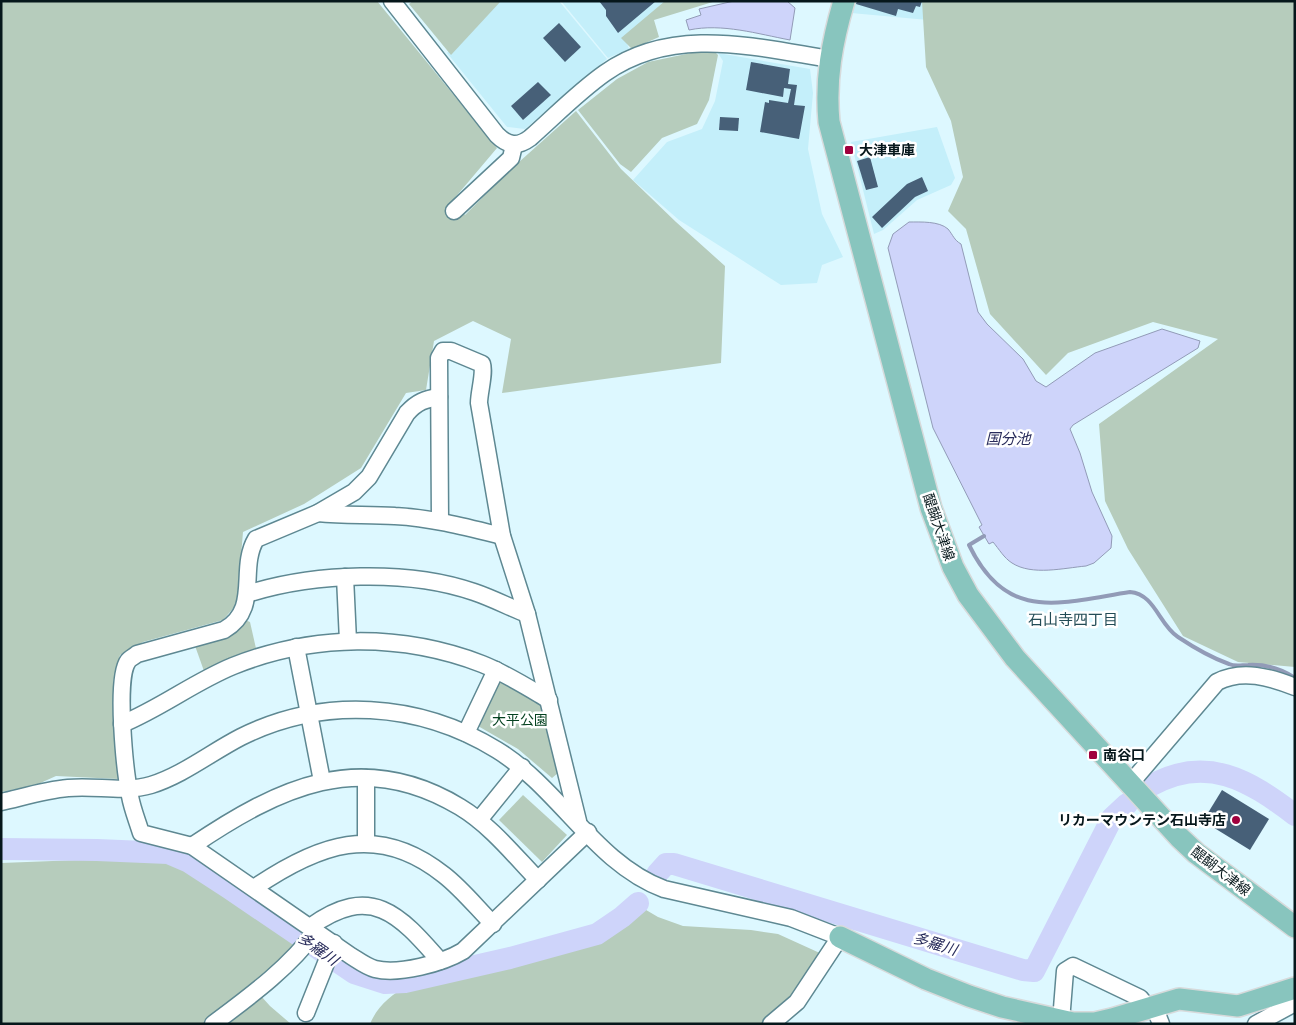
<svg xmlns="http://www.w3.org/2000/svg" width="1296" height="1025" font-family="'Exo 2','Noto Sans JP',sans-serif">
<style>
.built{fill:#c4effa}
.green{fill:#b6ccbc}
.water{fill:#ced4fa;stroke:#929bb7}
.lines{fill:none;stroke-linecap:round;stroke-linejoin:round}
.stream{stroke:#929bb7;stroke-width:4}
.river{stroke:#ced4fa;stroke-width:22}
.building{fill:#476078}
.minor-casing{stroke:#5e8892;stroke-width:19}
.major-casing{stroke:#d7dadb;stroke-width:24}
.minor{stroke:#fff;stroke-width:16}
.major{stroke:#88c5be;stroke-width:21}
.poi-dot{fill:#a0003d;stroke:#fff;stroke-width:2}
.labels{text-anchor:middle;stroke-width:5;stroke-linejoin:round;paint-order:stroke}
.poi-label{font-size:14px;font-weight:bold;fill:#06171b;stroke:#fff;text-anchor:start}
.street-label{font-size:14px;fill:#06171b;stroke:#fff}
.park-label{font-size:14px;fill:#054221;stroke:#fff}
.water-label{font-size:15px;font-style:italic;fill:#292c5b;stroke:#fff}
.neighbourhood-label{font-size:15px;fill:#234c56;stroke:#fff}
</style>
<rect width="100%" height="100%" fill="#ddf8ff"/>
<g class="built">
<path d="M496 1H559L607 59 525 129 507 127 447 53Z"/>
<path d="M561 1H668L625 38 629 49 608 58Z"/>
<path d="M854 1H927L928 20 851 13Z"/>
<path d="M718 53 810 69 813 93 808 149 822 214 843 257 822 265 817 283 781 285 679 220 633 180 667 142 702 129 715 101 723 61Z"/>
<path d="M937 127 955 178 951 185 917 200 883 230 874 234 851 142Z"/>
</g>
<g class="green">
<path d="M1 1H377L497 148 453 200 465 215 509 171 576 111 621 169 676 222 725 266 721 363 502 393 511 339 473 321 434 341 426 390 406 393 361 468 304 504 243 532 237 604 223 620 143 642 120 655 113 682 118 779 56 776 36 785 1 792Z"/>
<path d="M413 1H501L451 55 409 4Z"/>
<path d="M665 1H716L654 20 659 37 632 49 621 38Z"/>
<path d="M922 1H1295V667L1238 662 1183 636 1128 549 1105 501 1099 424 1218 339 1153 322 1068 353 1046 375 990 314 966 229 948 211 963 177 951 121 926 67Z"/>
<path d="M691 53H716L718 55 709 100 697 124 662 138 631 172 620 164 578 110 617 79 648 62Z"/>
<path d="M245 620 250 622 257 653 204 671 194 643Z"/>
<path d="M502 681 541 702 558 773 552 778 518 749 478 726 497 683Z"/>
<path d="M523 795 567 835 542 862 499 820Z"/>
<path d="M157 857 185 866 300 943 251 985 270 1006 291 1024H1V863Z"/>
<path d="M641 907 658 917 683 926 751 930 778 934 822 954C805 980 788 1004 763 1024H370C378 1005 391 995 409 985L598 938Z"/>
</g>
<g class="water">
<path d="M734 1H787L795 8 790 40C758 34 722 23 689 30L686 20 701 15 699 9Z"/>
<path d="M909 222C921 222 939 221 948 229 953 235 954 240 961 244L978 312 987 324 1023 359 1036 381 1046 387 1095 353 1162 329 1200 341 1198 348 1073 425 1070 429 1080 453 1092 492 1112 536 1111 548 1094 563 1086 566C1064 568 1032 576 1012 563 1004 558 999 549 993 542L989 544 979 527 982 525 933 428 888 248 893 234Z"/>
</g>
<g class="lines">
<path class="stream" d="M984 536 969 545C1007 623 1059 603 1130 592 1155 594 1159 625 1178 637 1193 647 1212 658 1229 664 1235 667 1242 665 1248 665 1266 664 1280 668 1295 678"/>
<g class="river">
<path d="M1150 786C1206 754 1249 780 1295 815"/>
<path d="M1 849 97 850 168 853 189 862 229 888 354 973 385 983 405 982 510 958 597 934 622 917 638 903"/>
<path d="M657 874 666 864H674L1023 970 1034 971 1112 818 1127 804"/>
</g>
</g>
<g class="building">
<path d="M599 1H656L618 33 606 16V10Z"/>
<path d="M857 1H922L920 7 916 6 913 13 898 9 896 16 856 4Z"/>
<path d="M559 23 581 47 565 62 543 38Z"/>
<path d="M751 62 790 69 788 84 797 85 794 105 805 106 799 139 760 132 765 102 769 103V100L788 103 791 89 784 88 783 97 746 90Z"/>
<path d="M538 82 551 95 523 120 511 106Z"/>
<path d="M720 117 739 118 738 131 719 130Z"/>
<path d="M870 157 878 187 866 190 857 161Z"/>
<path d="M922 177 928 191 915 197 882 228 872 217 907 184Z"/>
<path d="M1222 790 1269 819 1250 850 1203 821Z"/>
</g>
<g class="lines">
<defs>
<g id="minor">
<path d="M392 1 497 135C508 146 518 147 530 138 555 116 578 92 605 73 673 25 754 47 830 59"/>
<path d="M454 211 511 158 514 145"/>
<path d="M439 397C425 399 417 402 407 413L369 477 354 492 318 513 256 539C238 569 261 609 224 630L137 654C135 656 130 658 128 661 115 679 125 772 130 796 132 808 137 820 141 833L192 846 351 956C359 961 367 967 375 969 399 975 443 963 463 951L588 832"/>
<path d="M318 513C344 516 370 514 395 516 432 518 466 527 502 536"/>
<path d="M440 521 439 358 443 351H451L482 364C485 373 479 392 479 403L502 536 527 614 578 821"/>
<path d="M345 577 348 641"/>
<path d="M247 594C313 573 408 569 474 592 492 598 509 607 527 614"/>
<path d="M296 647 322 781"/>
<path d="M122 724C161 708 194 682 233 666 313 634 401 633 482 664 505 673 527 687 549 700"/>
<path d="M466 733 496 670"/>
<path d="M1129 785 1217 682C1242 669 1270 677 1295 687"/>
<path d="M1 802C23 797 46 790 68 788 95 785 124 793 151 785 183 775 210 753 241 737 323 696 419 702 497 750 559 788 596 864 664 889L791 918 840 937 797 1002 771 1024"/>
<path d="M479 820 522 767"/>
<path d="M366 843V778"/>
<path d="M192 846C278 788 361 747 460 807 490 825 514 855 538 880"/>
<path d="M254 888C317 845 377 821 444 875 462 889 477 908 493 924"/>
<path d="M310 927C371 883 399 914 440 961"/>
<path d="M1154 1006 1161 1024"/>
<path d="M306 1013 334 943"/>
<path d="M1061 1021 1065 971 1073 966 1140 998 1148 1008"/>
<path d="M213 1024C249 997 289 968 316 931"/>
<path d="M1256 1024 1295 1003"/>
</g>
<g id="major">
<path d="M844 1C832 42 825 79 829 122L931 508 953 567 968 595 1015 658 1179 837 1196 853 1295 927"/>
<path d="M840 937 926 979 969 996 1002 1007 1073 1023H1095L1112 1019 1179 999 1238 1006 1295 988"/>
</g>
</defs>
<use href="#minor" class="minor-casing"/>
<use href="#major" class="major-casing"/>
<use href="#minor" class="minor"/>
<use href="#major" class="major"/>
</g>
<g class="poi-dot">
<rect x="844" y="145" width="10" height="10" rx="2.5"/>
<rect x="1088" y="750" width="10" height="10" rx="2.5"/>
<circle cx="1236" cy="820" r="5"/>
</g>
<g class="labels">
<g class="poi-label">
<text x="859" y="155">大津車庫</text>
<text x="1103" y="760">南谷口</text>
<text x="1226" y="825" text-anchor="end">リカーマウンテン石山寺店</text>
</g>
<g class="street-label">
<text transform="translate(939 527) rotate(71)" y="5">醍醐大津線</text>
<text transform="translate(1221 871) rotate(38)" y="5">醍醐大津線</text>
</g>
<g class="park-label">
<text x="520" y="725">大平公園</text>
</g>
<g class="water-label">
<text x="1008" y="444">国分池</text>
<text transform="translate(935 944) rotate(17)" y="5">多羅川</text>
<text transform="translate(318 949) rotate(35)" y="5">多羅川</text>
</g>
<g class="neighbourhood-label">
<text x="1073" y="625">石山寺四丁目</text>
</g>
</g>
<rect width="1296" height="1025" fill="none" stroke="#06171b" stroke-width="5"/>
</svg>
